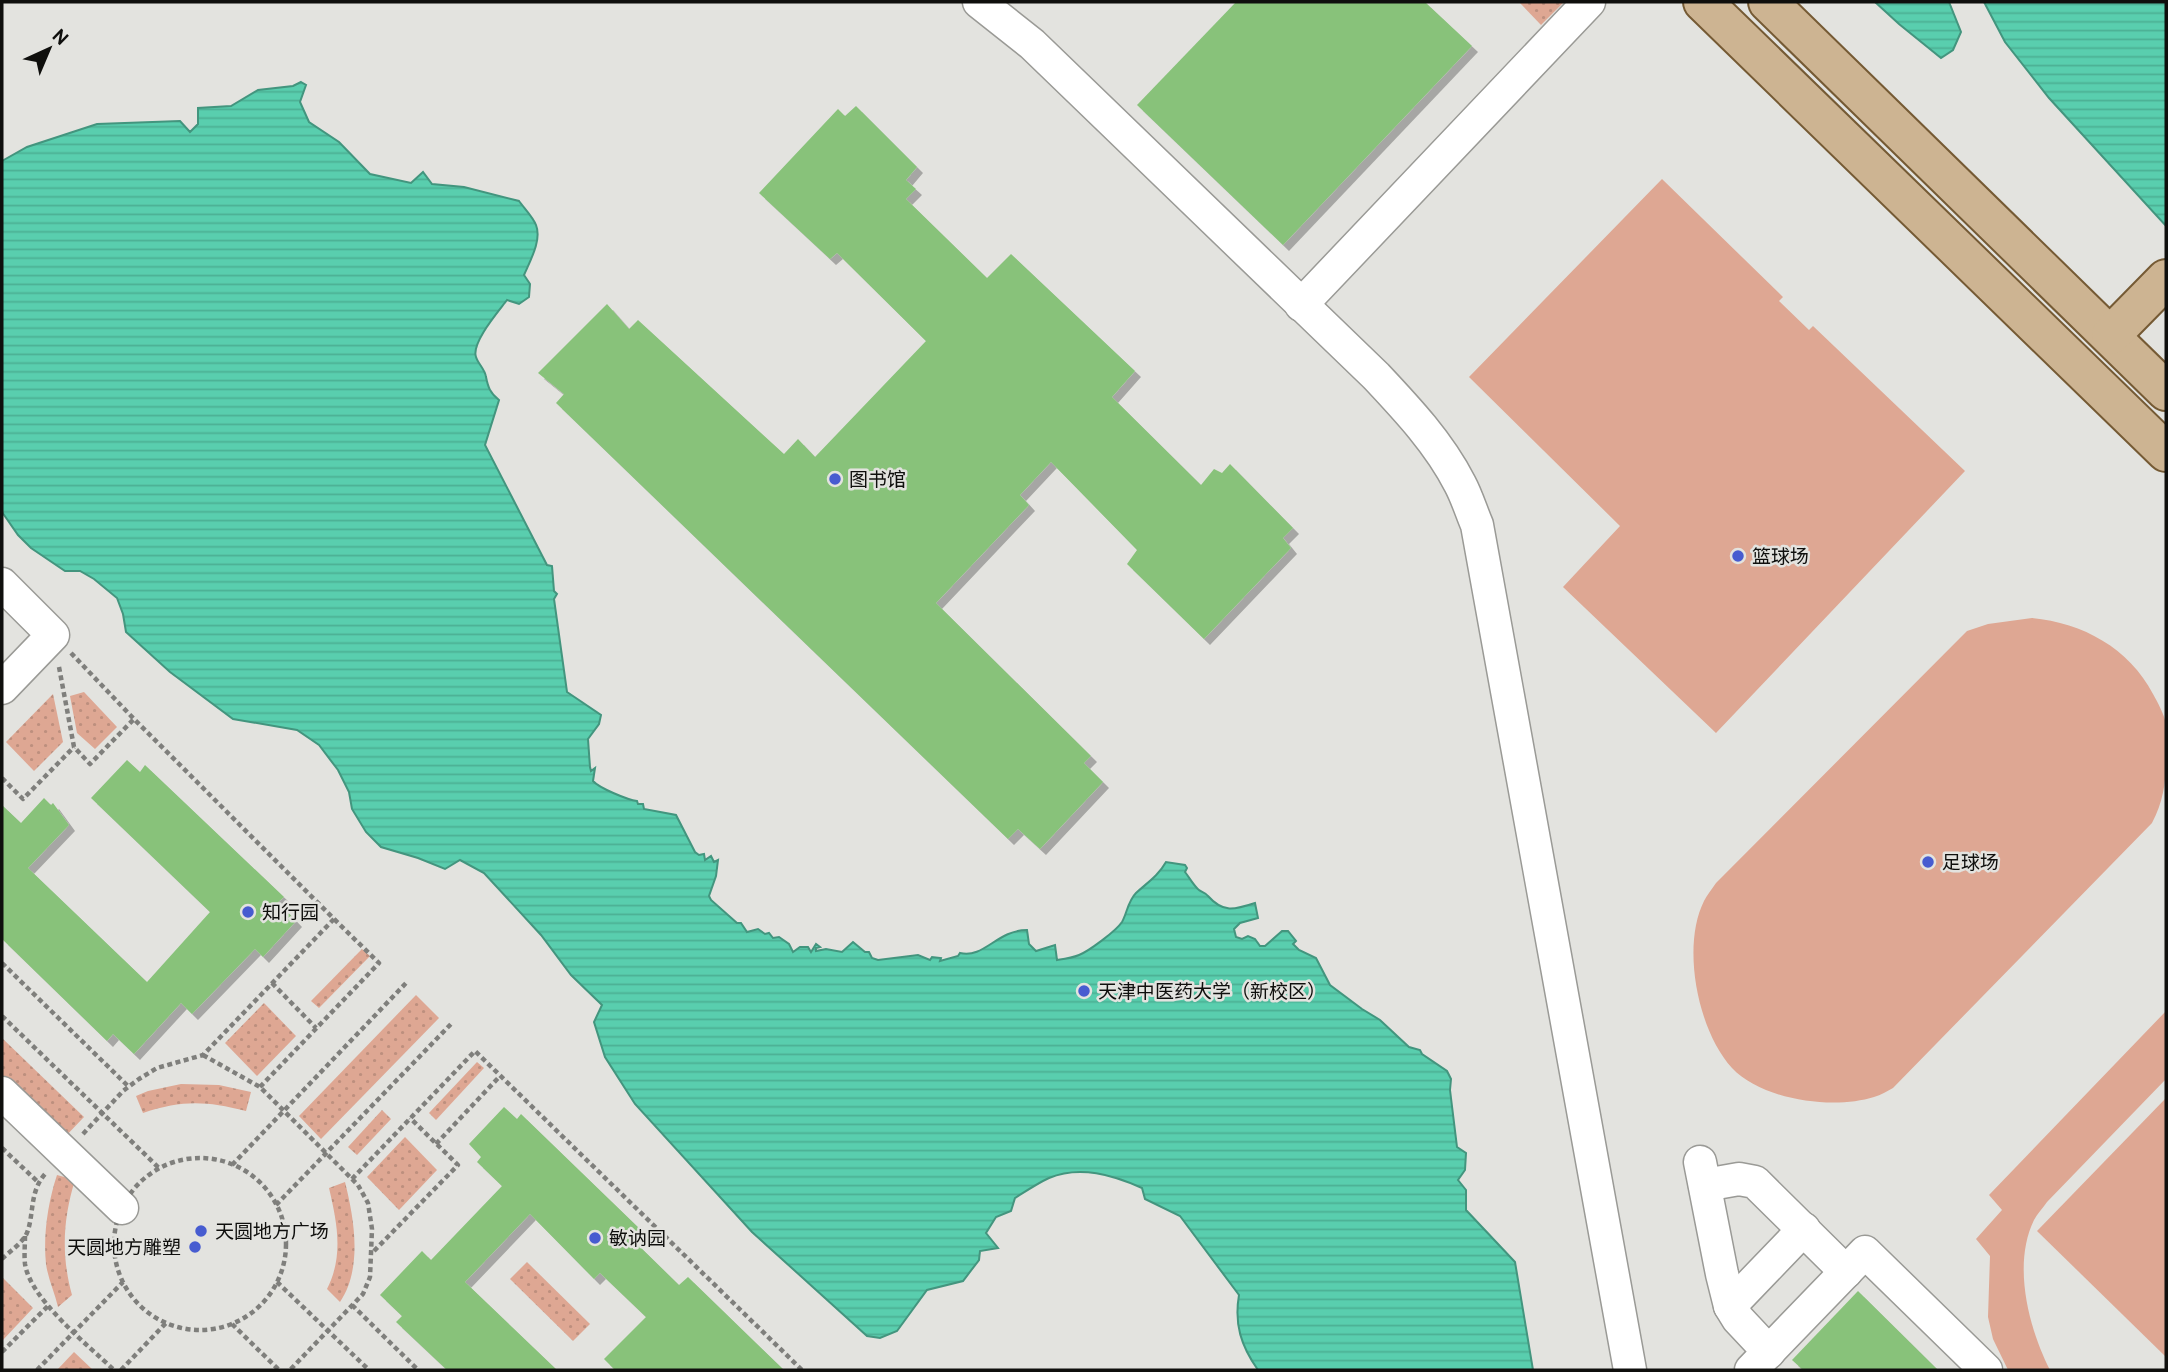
<svg xmlns="http://www.w3.org/2000/svg" width="2168" height="1372" font-family="Overpass,'Noto Sans SC',sans-serif">
<style>
.grass{fill:url(#grass-dots)}
.pitch{fill:#dea793}
.water{fill:url(#water-rules);stroke:#43957e;stroke-width:2}
.building{fill:#88c27a;filter:url(#shadow)}
.lines{fill:none;stroke-linecap:round;stroke-linejoin:round}
.minor-casing{stroke:#9a9a96;stroke-width:35}
.major-casing{stroke:#755a34;stroke-width:42}
.path{stroke:#7f7f7c;stroke-width:4.5;stroke-dasharray:5 3.5;stroke-linecap:butt}
.minor{stroke:#fff;stroke-width:32}
.major{stroke:#cdb492;stroke-width:38}
.poi-dot{fill:#475cd0;stroke:#e3e3df;stroke-width:2.5}
.labels{text-anchor:middle;stroke-width:5;stroke-linejoin:round;paint-order:stroke}
.poi-label{font-size:19px;fill:#0f0f0d;stroke:#e3e3df;text-anchor:start}
</style>
<defs>
<pattern id="grass-dots" width="8" height="8" patternUnits="userSpaceOnUse" patternTransform="scale(1.75)"><rect width="8" height="8" fill="#dea793"/><path d="M2 2h.1M6 6h.1" fill="none" stroke="#bd8f7e" stroke-width="1.8" stroke-linecap="round"/></pattern>
<pattern id="water-rules" width="6" height="5" patternUnits="userSpaceOnUse" patternTransform="scale(1.75)"><rect width="6" height="5" fill="#59ceae"/><path d="M0 2.5h6" fill="none" stroke="#4cb094"/></pattern>
<filter id="shadow"><feDropShadow dx="6" dy="6" stdDeviation="0" flood-color="#0004"/></filter>
</defs>
<rect width="100%" height="100%" fill="#e3e3df"/>
<g class="grass">
<path d="M1519 2H1564L1541 25Z"/>
<path d="M84 692 117 727 95 749 77 733 70 696Z"/>
<path d="M53 694 63 742 34 771 6 742Z"/>
<path d="M362 949 370 956 319 1008 311 1001Z"/>
<path d="M416 995 439 1018 321 1139 299 1116Z"/>
<path d="M264 1003 296 1036 257 1076 225 1043Z"/>
<path d="M2 1038 84 1117 63 1139 2 1080Z"/>
<path d="M477 1062 484 1068 436 1120 429 1113Z"/>
<path d="M181 1084 219 1085 251 1092 246 1111C205 1101 183 1100 143 1113L136 1096 148 1091Z"/>
<path d="M382 1110 391 1119 357 1155 348 1147Z"/>
<path d="M405 1137 437 1170 399 1210 367 1177Z"/>
<path d="M57 1175 75 1180C63 1219 61 1255 72 1295L58 1307C55 1293 48 1279 46 1264 43 1235 48 1202 57 1175Z"/>
<path d="M345 1182C354 1218 363 1268 340 1302L327 1289C344 1256 337 1222 329 1188Z"/>
<path d="M527 1262 590 1324 573 1341 510 1279Z"/>
<path d="M2 1277 33 1308 2 1341Z"/>
<path d="M74 1352 93 1370H57Z"/>
</g>
<g class="pitch">
<path d="M1662 179 1783 297 1779 301 1809 330 1813 326 1965 471 1716 733 1563 587 1620 526 1469 377Z"/>
<path d="M2032 618C2083 623 2129 648 2153 694 2158 703 2164 714 2166 724 2168 734 2166 746 2166 756 2166 781 2164 800 2152 823L1893 1088C1887 1091 1881 1095 1874 1097 1833 1110 1762 1100 1732 1068 1698 1031 1681 947 1704 901 1707 895 1712 889 1716 883L1967 631 1988 624Z"/>
<path d="M2166 1011V1079L2047 1202C2043 1208 2037 1214 2034 1220 2012 1265 2029 1329 2050 1370H2008L1993 1339 1988 1317 1990 1256 1976 1239 2002 1210 1989 1195Z"/>
<path d="M2166 1098V1357L2037 1231Z"/>
</g>
<g class="water">
<path d="M1875 2H1949L1961 32 1953 50 1941 58 1899 24Z"/>
<path d="M1984 2H2166V226L2049 98 2005 42Z"/>
<path d="M301 82 306 85 300 102 309 122 339 142 370 174 411 183 423 172 432 184 464 187 519 201C524 208 533 217 536 225 542 240 530 261 524 275L530 284 529 297 519 304 507 300C498 312 471 343 476 357 478 364 485 369 486 377 488 387 490 393 499 400L485 445 547 565 552 566 554 591 557 594 554 599 567 692 601 715 599 724 588 739 590 767 591 771 595 768 593 781C599 788 628 800 637 801L638 804H643L644 809 676 815 695 852 699 855 704 854 705 860 711 856 714 862 718 860 716 876 709 896 711 900 737 923H741L747 932 758 929 765 934 769 933 773 938 779 937 789 944 793 952 800 947H808L811 952 816 944 820 947 816 948V951L826 949 842 952 853 942 865 952H869L872 958 878 960 918 955 930 960 932 957 941 958 940 961 958 956 960 953C984 959 997 930 1027 930L1029 944 1036 951 1055 945 1057 960C1064 959 1072 958 1079 955 1089 951 1116 931 1122 922 1127 913 1128 901 1136 893 1148 882 1158 876 1166 862L1185 865 1187 868 1185 872C1189 877 1194 886 1199 890 1201 892 1206 893 1208 896 1223 913 1234 910 1255 903L1258 918 1240 923 1234 929 1236 937 1242 939 1248 936 1255 939 1260 946H1265L1282 931H1288L1296 941 1293 944 1299 950 1316 958 1330 985 1362 1009 1380 1020 1409 1047 1420 1050 1422 1054 1447 1071 1451 1079 1450 1090 1457 1147 1466 1153 1465 1170 1458 1180 1466 1190V1210L1515 1262 1533 1370H1258C1241 1346 1234 1324 1239 1295L1180 1216 1145 1199 1142 1188C1113 1175 1080 1165 1049 1178 1038 1183 1026 1191 1015 1198L1011 1211 996 1217 986 1233 998 1248 980 1251 979 1260 963 1281 927 1290 897 1331 880 1338 867 1336 752 1232 635 1104 605 1057 594 1022 602 1005 571 975 541 935 484 873 460 860 445 869 418 858 381 847 366 832 352 809 349 792 338 770 319 745 297 730 233 719 170 672 126 632 123 614 117 598 94 579 80 571H65L31 548 18 535 2 512V161L27 147 97 124 180 121 190 132 198 124V108L231 106 258 90 293 86Z"/>
</g>
<g class="building">
<path d="M1236 2H1425L1472 46 1283 245 1137 105Z"/>
<path d="M856 106 917 167 906 180 916 189 906 199 987 278 1011 254 1135 371 1112 397 1201 485 1214 469 1222 473 1230 464 1293 528 1283 538 1291 548 1204 639 1127 564 1137 550 1051 462 1020 495 1029 505 936 603 1091 756 1084 763 1103 782 1040 849 1018 829 1008 839 556 403 564 394 538 373 607 304 629 329 638 320 784 454 798 439 815 457 926 341 837 253 830 259 759 193 838 109 845 116Z"/>
<path d="M127 760 140 772 145 765 284 897 278 902 296 921 263 957 255 949 192 1014 181 1003 134 1054 113 1034 107 1041 2 939V805L21 823 44 798 51 805 53 803 69 825 28 868 147 982 210 912 91 798Z"/>
<path d="M504 1107 517 1119 521 1114 642 1231 634 1241 679 1285 688 1277 784 1370H615L604 1359 646 1317 600 1273 594 1279 530 1214 465 1282 557 1370H447L396 1322 402 1316 380 1295 422 1251 431 1260 502 1186 477 1162 481 1157 469 1144Z"/>
<path d="M1858 1291 1938 1370H1803L1792 1360Z"/>
</g>
<g class="lines">
<defs>
<g id="minor">
<path d="M979 2 1032 44 1376 376C1407 409 1439 443 1460 484 1467 497 1471 511 1477 525L1630 1370"/>
<path d="M1301 305 1589 2"/>
<path d="M2 584 53 635 2 688"/>
<path d="M2 1093 122 1208"/>
<path d="M1700 1162 1722 1274 1730 1306 1738 1319 1769 1352"/>
<path d="M1705 1185 1739 1179 1755 1182 1846 1272"/>
<path d="M1730 1306 1804 1229"/>
<path d="M1751 1370 1865 1252 1986 1370"/>
</g>
<g id="major">
<path d="M1703 2 2166 452"/>
<path d="M1768 2 2166 391"/>
<path d="M2111 335 2166 279"/>
</g>
</defs>
<use href="#minor" class="minor-casing"/>
<use href="#major" class="major-casing"/>
<g class="path">
<path d="M71 653 134 719 334 919 203 1055 157 1068 139 1079 123 1091 82 1135"/>
<path d="M59 667 74 747 90 764 134 719"/>
<path d="M2 778 23 799 74 747"/>
<path d="M2 963 129 1087"/>
<path d="M272 983 316 1028"/>
<path d="M2 1016 159 1168"/>
<path d="M203 1055 260 1087 358 1185 368 1203 372 1229 370 1277 363 1294 290 1370"/>
<path d="M260 1087 379 963 334 919"/>
<path d="M436 1144 500 1076"/>
<path d="M2 1148 39 1183"/>
<circle cx="200" cy="1244" r="86"/>
<path d="M232 1165 407 982"/>
<path d="M352 1179 475 1051 802 1370"/>
<path d="M276 1205 451 1024"/>
<path d="M25 1236C25 1245 24 1255 25 1264 30 1299 89 1346 114 1370"/>
<path d="M374 1251 458 1165 410 1118"/>
<path d="M2 1259C9 1252 21 1244 26 1235 35 1216 28 1191 47 1172"/>
<path d="M277 1282 369 1370"/>
<path d="M352 1305 418 1370"/>
<path d="M232 1324 279 1370"/>
<path d="M2 1352 48 1306"/>
<path d="M37 1370 123 1282"/>
<path d="M121 1370 166 1323"/>
</g>
<use href="#minor" class="minor"/>
<use href="#major" class="major"/>
</g>
<g class="poi-dot">
<circle cx="835" cy="479" r="7"/>
<circle cx="1738" cy="556" r="7"/>
<circle cx="1928" cy="862" r="7"/>
<circle cx="248" cy="912" r="7"/>
<circle cx="1084" cy="991" r="7"/>
<circle cx="201" cy="1231" r="7"/>
<circle cx="595" cy="1238" r="7"/>
<circle cx="195" cy="1247" r="7"/>
</g>
<g class="labels">
<g class="poi-label">
<text x="849" y="486">图书馆</text>
<text x="1752" y="563">篮球场</text>
<text x="1942" y="869">足球场</text>
<text x="262" y="919">知行园</text>
<text x="1098" y="998">天津中医药大学（新校区）</text>
<text x="215" y="1238">天圆地方广场</text>
<text x="609" y="1245">敏讷园</text>
<text x="181" y="1254" text-anchor="end">天圆地方雕塑</text>
</g>
</g>
<rect width="2168" height="1372" fill="none" stroke="#0f0f0d" stroke-width="7"/>
<g transform="translate(49 49) rotate(44)" stroke="#e3e3df" stroke-width="5" paint-order="stroke">
<path d="M0-5L12 26L0 18L-12 26Z" fill="#0f0f0d"/>
<text y="-10" font-size="19" font-weight="bold" text-anchor="middle" fill="#0f0f0d">N</text>
</g>
</svg>
